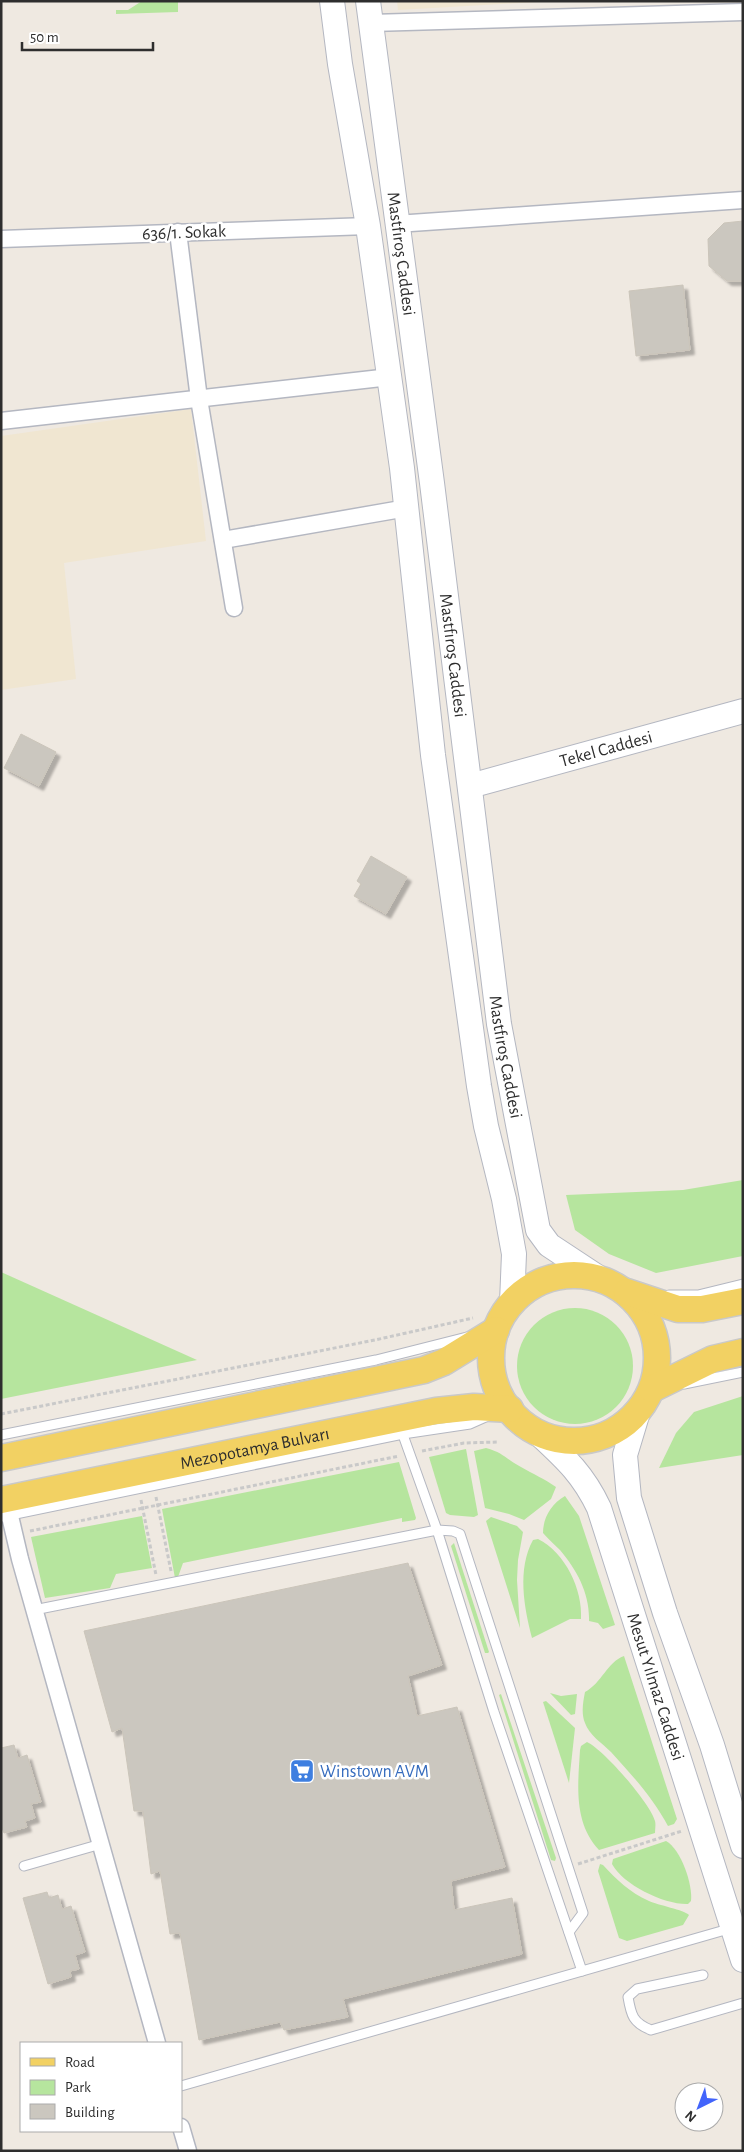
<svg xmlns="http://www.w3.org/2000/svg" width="744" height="2152" font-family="'Alegreya Sans',sans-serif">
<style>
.education{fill:#f0e6d1}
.green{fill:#b6e59e}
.building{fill:#cbc7bf;stroke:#cbc5ba;filter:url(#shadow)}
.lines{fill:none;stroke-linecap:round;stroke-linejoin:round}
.lane-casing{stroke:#b4b7c1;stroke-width:11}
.street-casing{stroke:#b4b7c1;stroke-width:19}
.secondary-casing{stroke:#b4b7c1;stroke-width:26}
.primary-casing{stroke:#c9c9c9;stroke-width:29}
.path{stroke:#c9c9c9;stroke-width:3;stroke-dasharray:4 2.5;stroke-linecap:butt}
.lane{stroke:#fff;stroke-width:9}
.street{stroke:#fff;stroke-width:16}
.secondary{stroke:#fff;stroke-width:24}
.primary{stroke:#f2d163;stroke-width:26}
.labels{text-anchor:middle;stroke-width:5;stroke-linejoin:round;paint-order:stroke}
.street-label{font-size:18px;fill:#2e2e2e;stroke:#fff}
.shop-label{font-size:18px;fill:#366cbe;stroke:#fff;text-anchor:start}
</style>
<defs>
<filter id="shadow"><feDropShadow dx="4.5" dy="4.5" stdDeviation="1" flood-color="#0004"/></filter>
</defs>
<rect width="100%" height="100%" fill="#efe9e1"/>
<g class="education">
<path d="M397 1H555L398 10Z"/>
<path d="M191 409 206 541 64 563 76 679 1 690V436Z"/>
</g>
<g class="green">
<path d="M142 1H178V12L116 14V10H128Z"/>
<path d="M743 1180V1256L656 1273 609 1254 575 1230 566 1195 683 1190Z"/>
<path d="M1 1272 197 1360 1 1399Z"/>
<circle cx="575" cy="1366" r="58"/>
<path d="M743 1396V1455L659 1468 676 1433 694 1412Z"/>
<path d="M486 1448C504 1453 506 1459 521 1467 533 1474 545 1479 556 1487L551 1499 524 1520 509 1514 485 1508 474 1451Z"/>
<path d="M466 1449 478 1515 474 1517 450 1515 446 1513 429 1457Z"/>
<path d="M399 1462 416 1518 415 1520 402 1522V1518L183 1563 178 1577 175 1578 162 1509Z"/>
<path d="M565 1496 579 1516 615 1625 603 1629 598 1623 589 1621C590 1594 577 1570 560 1550 554 1544 548 1539 543 1533 543 1518 551 1504 565 1496Z"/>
<path d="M142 1516 152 1568 116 1574 110 1588 45 1598 31 1537Z"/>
<path d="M491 1517 517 1526 523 1532 518 1560 517 1580 520 1628 486 1521Z"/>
<path d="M538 1539C565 1552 583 1590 581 1619H570L532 1638C524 1607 517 1569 533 1540Z"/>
<path d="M454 1543 489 1652 488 1653H485L451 1546Z"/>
<path d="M624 1656 677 1819 674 1824 668 1826C653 1798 632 1775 611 1752 602 1743 589 1735 585 1723 581 1714 583 1702 585 1692 602 1683 607 1662 624 1656Z"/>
<path d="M550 1693 561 1696 577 1694 575 1714 571 1715Z"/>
<path d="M501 1694 556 1858 555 1861 551 1860 499 1695Z"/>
<path d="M546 1701 575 1728 569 1783 543 1702Z"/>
<path d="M587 1742C604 1750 650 1803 655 1821 656 1825 655 1829 655 1833L599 1850C573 1822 578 1784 580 1750L581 1746Z"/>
<path d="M666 1841C681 1849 693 1885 691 1901L688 1904C665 1905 623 1885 612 1864L613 1859Z"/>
<path d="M600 1864 603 1865C617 1880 629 1892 649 1901 657 1905 685 1910 689 1915L683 1925 627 1941 619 1938 598 1871Z"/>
</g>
<g class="building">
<path d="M743 221V281H727L709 266 708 239 724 223Z"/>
<path d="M683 285 690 350 636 356 629 291Z"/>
<path d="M21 734 56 752 39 786 4 768Z"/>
<path d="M371 856 407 877 386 914 354 896 361 884 357 881Z"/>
<path d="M408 1563 442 1665 408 1676 417 1716 457 1707 505 1867 451 1881 454 1910 512 1898 522 1954 343 1999 348 2017 284 2030 280 2022 199 2040 180 1933 170 1934 160 1871 151 1874 143 1811H134L122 1728 112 1732 84 1631Z"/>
<path d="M14 1745 18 1758 27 1755 41 1802 31 1804 35 1818 25 1821 27 1827 4 1833 1 1825V1748Z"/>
<path d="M47 1892 49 1898 58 1895 62 1909 71 1906 85 1952 75 1955 79 1969 70 1971 71 1977 48 1984 23 1898Z"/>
</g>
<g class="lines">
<defs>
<g id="lane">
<path d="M669 1295H698L743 1284"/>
<path d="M684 1384 743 1372"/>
<path d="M398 1421 437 1530 494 1712 582 1971"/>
<path d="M1 1435 376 1360 467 1337"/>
<path d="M1 1517 403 1434 470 1424 488 1416"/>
<path d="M34 1610 437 1530 453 1531 460 1534 583 1913 569 1932"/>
<path d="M24 1866 101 1844"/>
<path d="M703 1975 637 1989 628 1997C631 2015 633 2023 651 2030L743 2003"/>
<path d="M181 2086 732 1928"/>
</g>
<g id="street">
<path d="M371 23 743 12"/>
<path d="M396 224 743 200"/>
<path d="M178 232 199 399 234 608"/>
<path d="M1 239 368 226"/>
<path d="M1 421 390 377"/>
<path d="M223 540 407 508"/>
<path d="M6 1499 20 1559 157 2043"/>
<path d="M181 2127 188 2151"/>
</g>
<g id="secondary">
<path d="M332 1 340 64 368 226 402 468 433 755 479 1086 486 1126 504 1199 514 1254 512 1302"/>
<path id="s1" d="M368 1 432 483 499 1024 538 1230 549 1245 599 1278"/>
<path id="s2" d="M470 786 743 711"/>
<path d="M638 1412 625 1455 629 1498 665 1613 712 1745 743 1846"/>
<path id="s3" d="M538 1433C565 1458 583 1474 599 1508L743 1960"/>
</g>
<g id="primary">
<circle cx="574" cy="1358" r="83"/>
<path d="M627 1292 678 1309H702L743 1301"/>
<path d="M652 1389 713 1359 743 1352"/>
<path d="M1 1458 424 1370 444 1362 496 1330"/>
<path id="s4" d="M1 1500 436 1411 474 1407 510 1409"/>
</g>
</defs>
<use href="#lane" class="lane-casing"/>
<use href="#street" class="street-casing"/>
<use href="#secondary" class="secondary-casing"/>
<use href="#primary" class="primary-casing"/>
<g class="path">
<path d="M1 1414 375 1340 473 1318"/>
<path d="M422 1451 464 1443 498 1442"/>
<path d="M156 1497 171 1571"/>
<path d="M141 1500 156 1575"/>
<path d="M30 1531 399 1456"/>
<path d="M578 1864 682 1831"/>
</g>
<use href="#lane" class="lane"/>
<use href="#street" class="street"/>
<use href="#secondary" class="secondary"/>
<use href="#primary" class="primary"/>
</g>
<defs>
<symbol id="supermarket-square" viewBox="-11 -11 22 22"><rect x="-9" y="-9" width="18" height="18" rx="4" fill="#3f7fe0" stroke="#fff"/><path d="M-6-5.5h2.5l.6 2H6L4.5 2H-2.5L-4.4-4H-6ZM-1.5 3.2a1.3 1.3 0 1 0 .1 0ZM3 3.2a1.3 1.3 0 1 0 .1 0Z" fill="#fff"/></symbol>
</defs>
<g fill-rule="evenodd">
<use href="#supermarket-square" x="288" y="1757" width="28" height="28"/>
</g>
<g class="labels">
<g class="street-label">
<text transform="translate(184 232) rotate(-2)" y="6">636/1. Sokak</text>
<text dy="6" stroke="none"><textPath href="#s1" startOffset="255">Mastfıroş Caddesi</textPath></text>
<text dy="6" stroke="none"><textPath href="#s1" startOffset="660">Mastfıroş Caddesi</textPath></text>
<text dy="6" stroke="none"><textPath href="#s2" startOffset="141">Tekel Caddesi</textPath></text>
<text dy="6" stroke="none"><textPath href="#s1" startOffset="1065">Mastfıroş Caddesi</textPath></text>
<text dy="6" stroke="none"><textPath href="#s4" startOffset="259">Mezopotamya Bulvarı</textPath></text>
<text dy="6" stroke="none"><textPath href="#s3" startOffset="285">Mesut Yılmaz Caddesi</textPath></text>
</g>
<g class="shop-label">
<text x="320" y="1777">Winstown AVM</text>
</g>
</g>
<rect width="744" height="2152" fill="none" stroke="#2e2e2e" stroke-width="5"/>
<rect x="20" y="2042" width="162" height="90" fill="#ffffff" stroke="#ababab"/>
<rect x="30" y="2058" width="25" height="8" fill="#f2d163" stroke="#ababab"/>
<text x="65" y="2067" font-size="15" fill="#2e2e2e">Road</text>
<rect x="30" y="2080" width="25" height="15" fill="#b6e59e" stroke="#ababab"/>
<text x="65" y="2092" font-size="15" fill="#2e2e2e">Park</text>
<rect x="30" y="2104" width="25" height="15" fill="#cbc7bf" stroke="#ababab"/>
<text x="65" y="2117" font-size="15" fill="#2e2e2e">Building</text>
<g transform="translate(699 2107) rotate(222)"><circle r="24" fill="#ffffff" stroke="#ababab"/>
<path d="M0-4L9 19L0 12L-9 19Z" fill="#4264fb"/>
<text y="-8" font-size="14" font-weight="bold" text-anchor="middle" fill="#2e2e2e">N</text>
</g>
<path d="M22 42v8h131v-8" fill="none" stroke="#2e2e2e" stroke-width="2.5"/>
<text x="30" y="42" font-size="15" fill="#2e2e2e" stroke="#ffffff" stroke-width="4" paint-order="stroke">50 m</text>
</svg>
